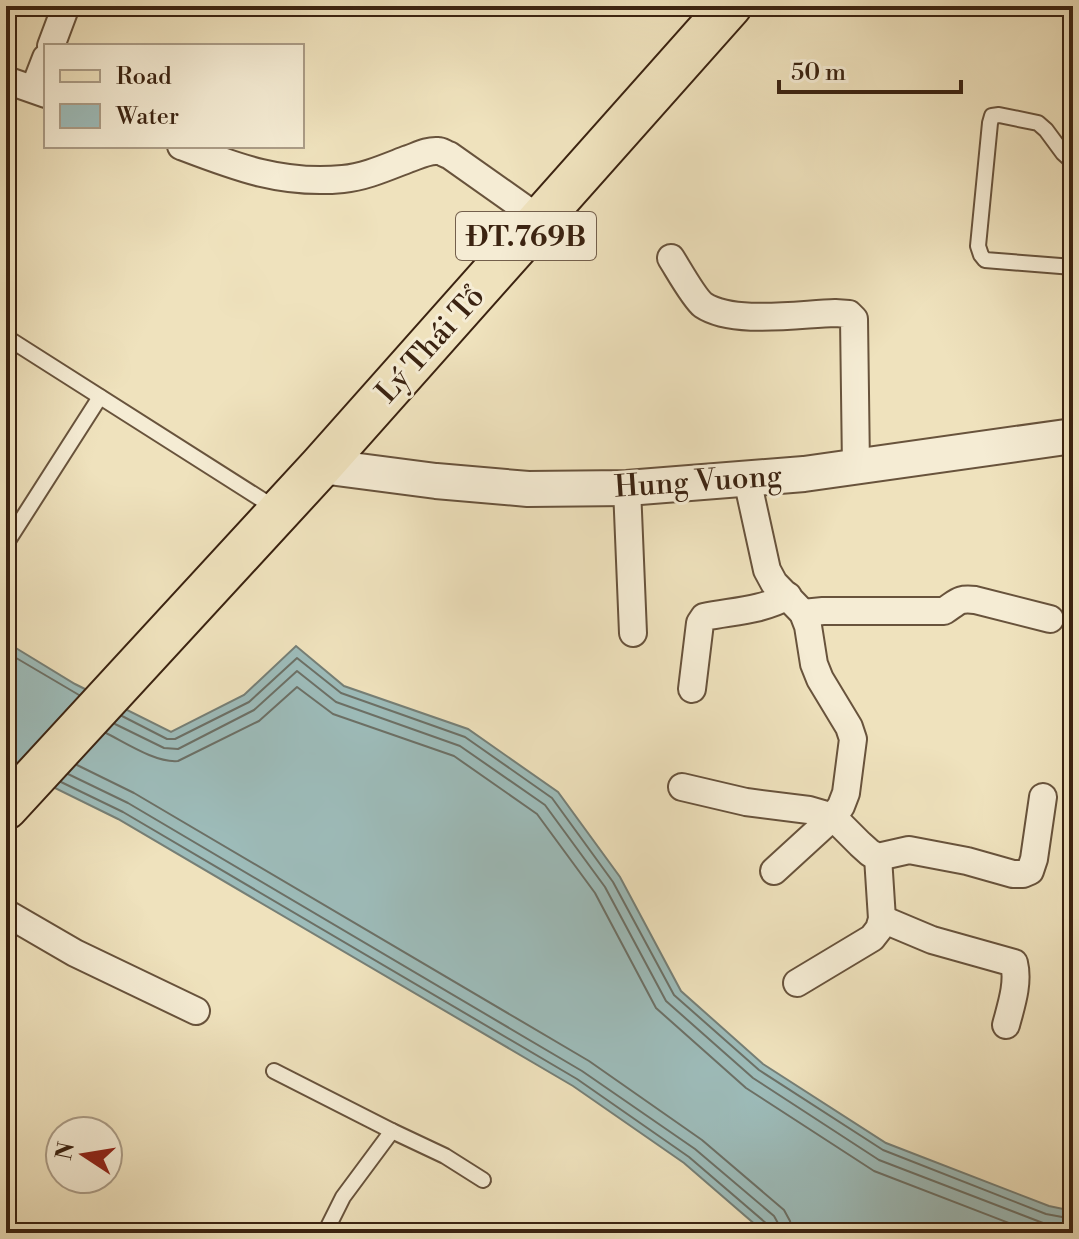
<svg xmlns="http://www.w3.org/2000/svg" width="1079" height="1239" font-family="'Libre Bodoni',serif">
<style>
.water{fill:#9dbcba;stroke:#767f76;stroke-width:2}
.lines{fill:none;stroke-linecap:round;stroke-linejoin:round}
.shore{stroke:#6c7066;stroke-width:2}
.service-casing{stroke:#68533c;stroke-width:18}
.minor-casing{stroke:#68533c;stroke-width:30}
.tertiary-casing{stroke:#68533c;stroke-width:38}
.primary-casing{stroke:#3b2311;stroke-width:46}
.service{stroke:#f5ecd4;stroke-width:14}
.minor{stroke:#f5ecd4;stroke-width:26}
.tertiary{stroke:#f5ecd4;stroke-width:34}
.primary{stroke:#efe2bd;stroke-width:42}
.labels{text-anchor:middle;stroke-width:6;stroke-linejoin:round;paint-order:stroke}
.shield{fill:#f5ecd4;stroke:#735f4c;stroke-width:2}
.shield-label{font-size:28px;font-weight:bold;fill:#3b2311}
.street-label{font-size:30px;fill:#3b2311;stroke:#f5ecd4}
</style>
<rect width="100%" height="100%" fill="#efe2bd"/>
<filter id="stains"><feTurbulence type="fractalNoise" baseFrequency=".0025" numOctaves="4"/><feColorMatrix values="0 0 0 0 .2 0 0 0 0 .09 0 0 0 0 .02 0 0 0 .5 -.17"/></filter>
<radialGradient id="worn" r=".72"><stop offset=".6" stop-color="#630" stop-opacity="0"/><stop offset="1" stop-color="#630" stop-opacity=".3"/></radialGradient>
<path class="water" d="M6 642 75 684 171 732 244 695 296 646 344 686 468 729 558 792 620 877 681 991 763 1064 886 1143 1049 1206 1073 1211V1233H765L684 1163 573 1086 118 819 6 764Z"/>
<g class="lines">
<g class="shore">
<path d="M6 652 79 695"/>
<path d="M122 716 167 739H175L249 702 297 658 341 693 465 737 552 798 613 882 674 995 759 1070 883 1150 1046 1214 1073 1219"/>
<path d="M115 724 164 748 178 749 254 710 297 671 336 702 460 746 545 805 605 887 666 1001 753 1078 879 1160 1043 1223 1073 1229"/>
<path d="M106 733C126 743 156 763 178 761L259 721 297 687 333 714 454 756 537 814 595 893 656 1008 746 1088 874 1171 1035 1233"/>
<path d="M77 765 134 793 589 1061 702 1140 784 1210 790 1221 792 1233"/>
<path d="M68 774 128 803 582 1071 695 1149 774 1216 779 1225 780 1233"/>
<path d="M61 782 123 812 577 1079 689 1157 767 1224 770 1233"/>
</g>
<defs>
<g id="service">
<path d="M1073 162 1063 153 1046 130 1038 123 999 115 992 116 990 123 978 246 981 255 985 260 1073 267"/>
<path d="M6 337 275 508"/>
<path d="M6 544 100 397"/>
<path d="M274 1071 392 1131 343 1197 325 1233"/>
<path d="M392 1131 445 1156 483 1180"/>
</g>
<g id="minor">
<path d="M51 46 66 6"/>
<path d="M6 80 46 94"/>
<path d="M34 89 46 58"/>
<path d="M181 146C236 167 282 185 343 179 365 177 387 167 408 159 417 156 428 150 438 151 442 151 445 154 449 155L541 220"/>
<path d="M671 258C678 269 694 298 703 305 733 325 799 314 835 313L849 314 854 319 856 467"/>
<path d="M627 488 633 633"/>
<path d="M803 613 823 611H944C958 602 958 598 975 600L1050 619"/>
<path d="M692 689 700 623 704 617C733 611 761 611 788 596"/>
<path d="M682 787 746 802 809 810 833 817 841 806 846 793 853 739 849 727 820 679 814 664 808 626 803 613 774 583 767 570 747 479"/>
<path d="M774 871 833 817 860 844 870 853 878 857 909 850 967 861 1013 874H1023L1030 871 1034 859 1043 797"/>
<path d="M6 913 75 953 196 1011"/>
<path d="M882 919 932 940 1014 963C1019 983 1011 1006 1006 1025"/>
<path d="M797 983 872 938 879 929 882 919 878 857"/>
</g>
<path id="tertiary" d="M321 466 436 481 528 489 627 488 804 474 1073 436"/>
<path id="primary" d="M6 808 321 466 730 6"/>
</defs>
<use href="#service" class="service-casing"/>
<use href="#minor" class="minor-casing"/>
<use href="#tertiary" class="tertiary-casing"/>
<use href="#primary" class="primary-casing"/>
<use href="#service" class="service"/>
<use href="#minor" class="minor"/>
<use href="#tertiary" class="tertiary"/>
<use href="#primary" class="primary"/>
</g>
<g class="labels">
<rect class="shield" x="456" y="212" width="140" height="48" rx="6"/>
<g class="shield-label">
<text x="526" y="246">ĐT.769B</text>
</g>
<g class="street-label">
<text transform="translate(430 344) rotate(-48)" y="10">Lý Thái Tổ</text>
<text transform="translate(698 481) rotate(-4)" y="10">Hung Vuong</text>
</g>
</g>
<rect width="1079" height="1239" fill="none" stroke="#efe2bd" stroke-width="32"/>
<rect x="8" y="8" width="1063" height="1223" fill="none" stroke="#3b2311" stroke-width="4"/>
<rect x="16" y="16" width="1047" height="1207" fill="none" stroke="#3b2311" stroke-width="2"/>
<rect x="44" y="44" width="260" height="104" fill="#f5ecd4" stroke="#ab9c86" stroke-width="2"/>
<rect x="60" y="70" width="40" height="12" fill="#efe2bd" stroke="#ab9c86" stroke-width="2"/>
<text x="116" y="84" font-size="24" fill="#3b2311">Road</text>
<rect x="60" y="104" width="40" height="24" fill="#9dbcba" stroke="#ab9c86" stroke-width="2"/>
<text x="116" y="124" font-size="24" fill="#3b2311">Water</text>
<g transform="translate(84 1155) rotate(282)"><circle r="38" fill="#f5ecd4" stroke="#ab9c86" stroke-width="2"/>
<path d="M0-6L14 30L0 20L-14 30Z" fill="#8f2418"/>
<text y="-12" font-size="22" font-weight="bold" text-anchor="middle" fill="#3b2311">N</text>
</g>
<path d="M779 80v12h182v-12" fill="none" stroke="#3b2311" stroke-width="4"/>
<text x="791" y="80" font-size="24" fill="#3b2311" stroke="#f5ecd4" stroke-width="6" paint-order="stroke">50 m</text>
<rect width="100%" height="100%" filter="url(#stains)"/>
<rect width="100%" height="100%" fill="url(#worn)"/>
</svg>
